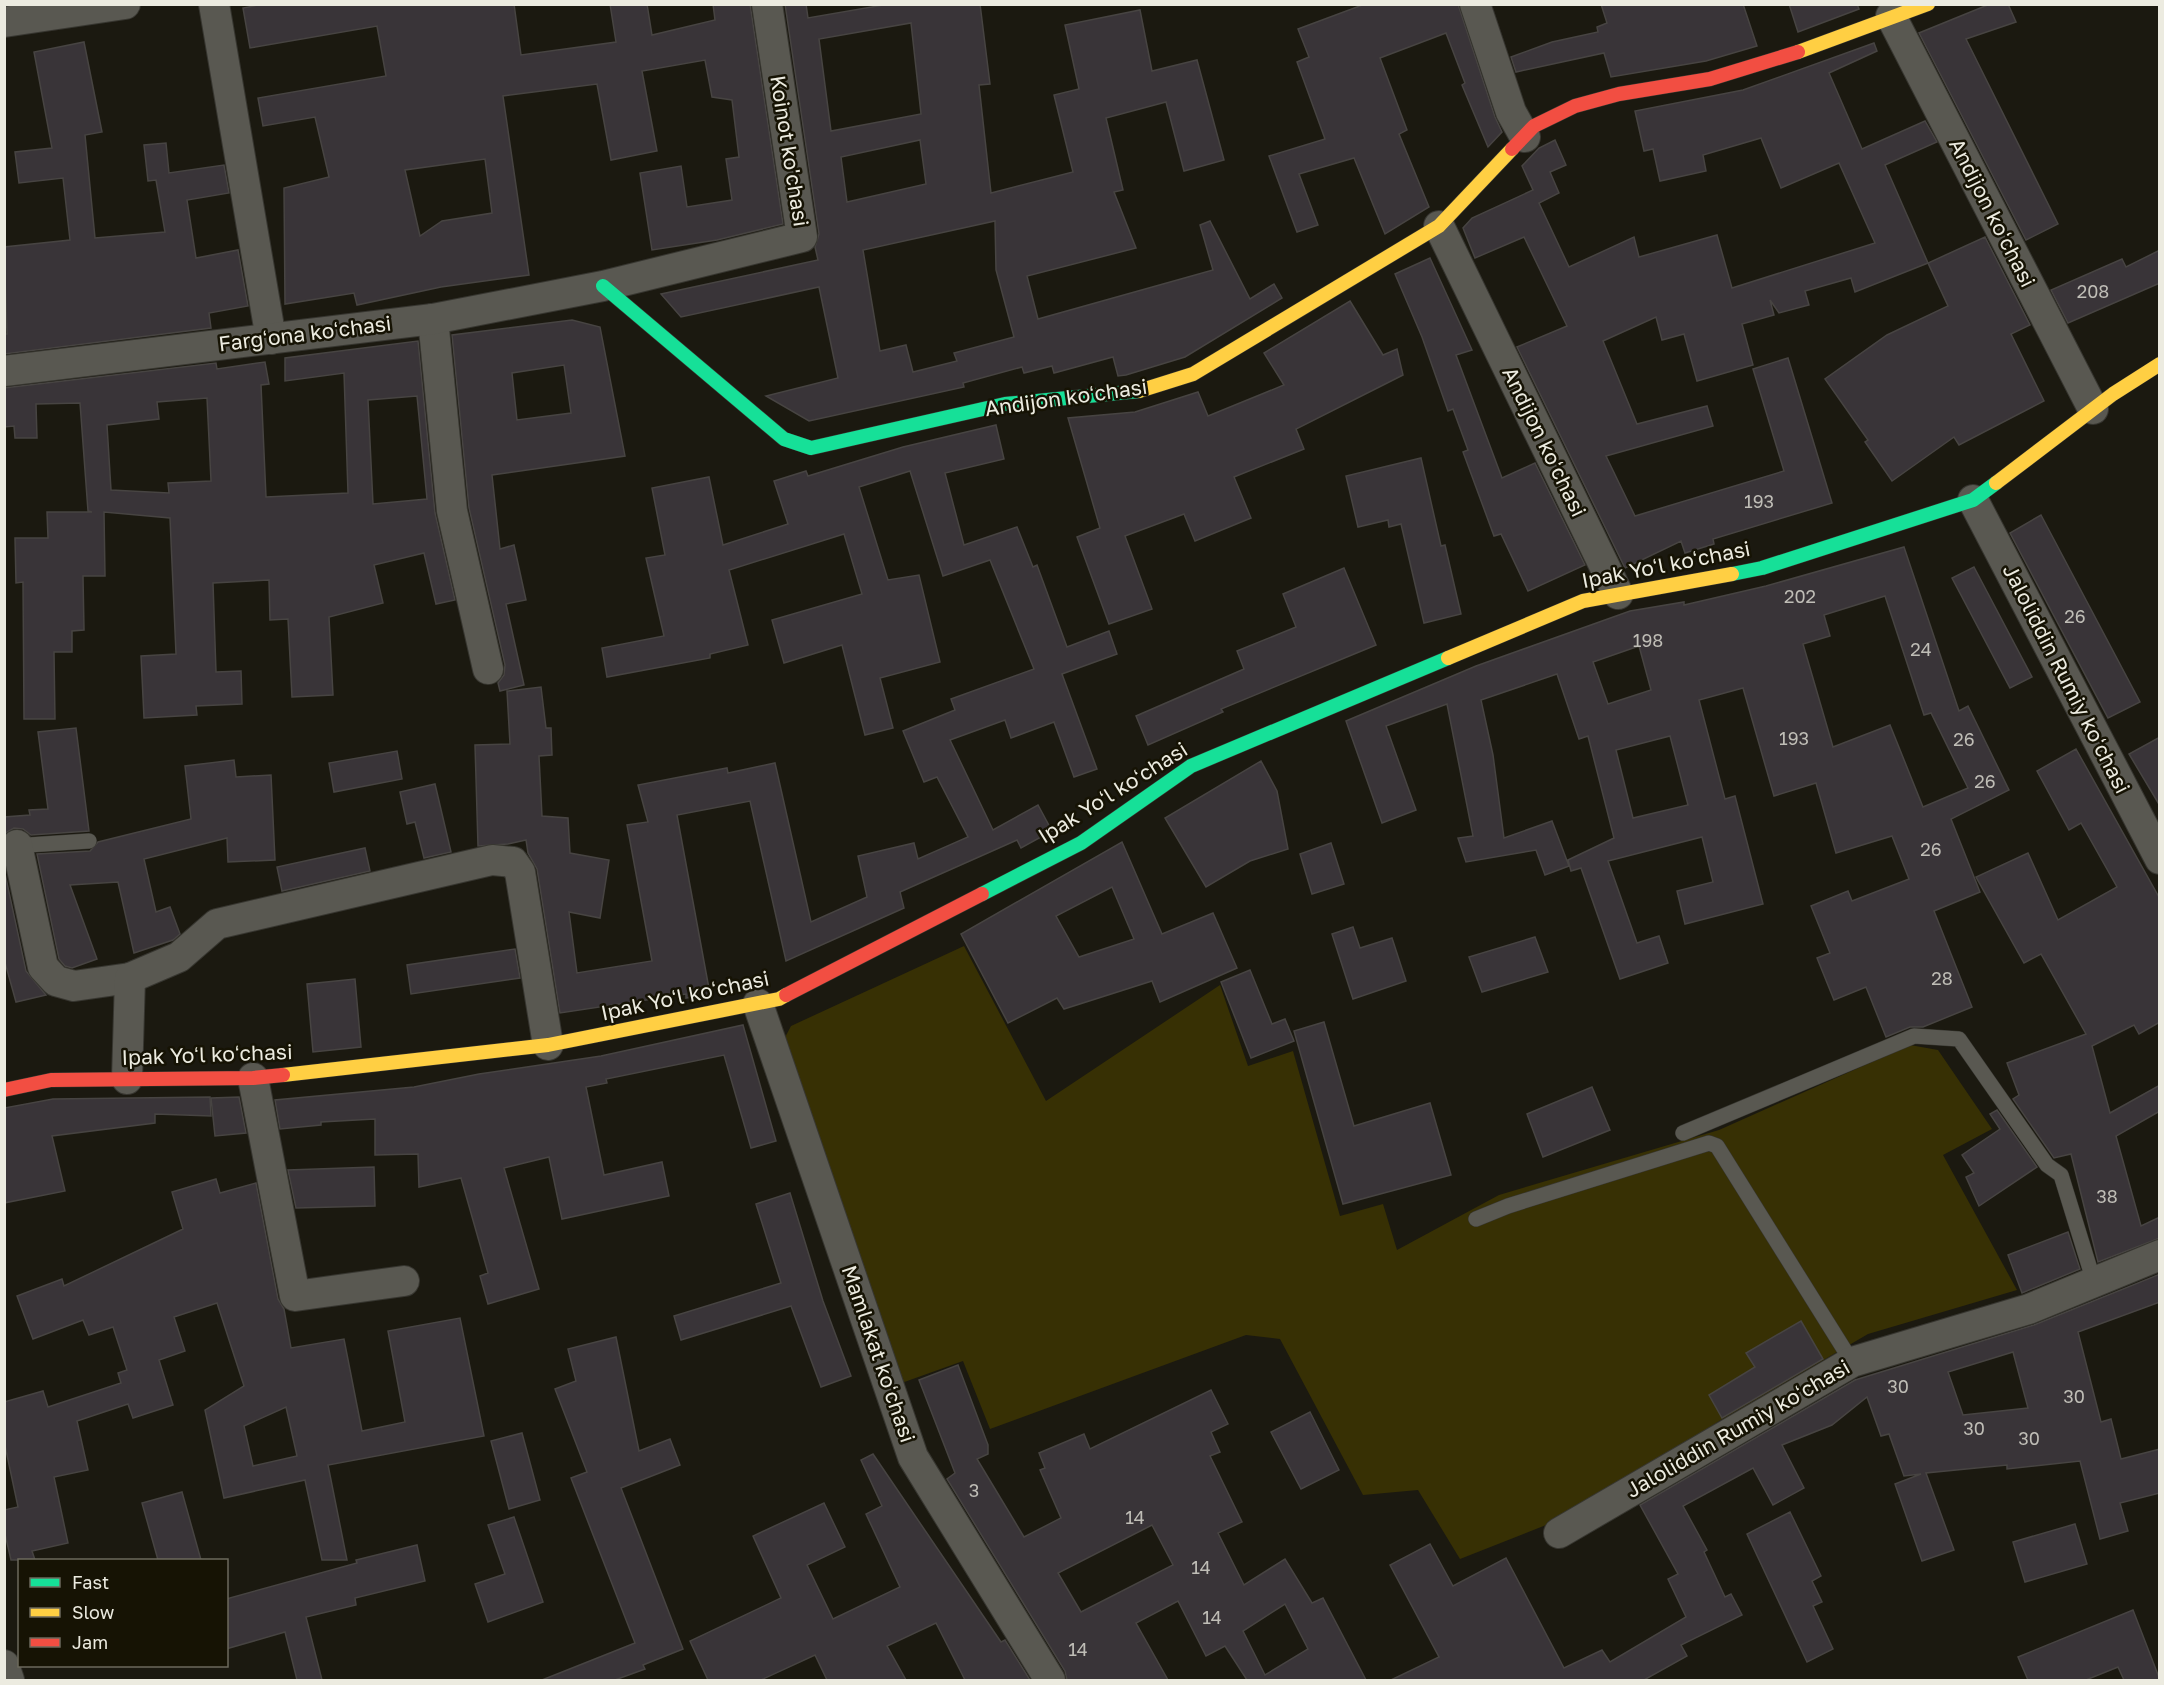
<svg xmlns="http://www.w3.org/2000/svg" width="2164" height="1685" font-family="'Golos Text',sans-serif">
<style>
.green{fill:#373004}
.building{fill:#393438;stroke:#474442;stroke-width:1.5;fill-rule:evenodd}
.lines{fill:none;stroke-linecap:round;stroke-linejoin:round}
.lane-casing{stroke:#373630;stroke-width:16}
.street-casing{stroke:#373630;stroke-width:32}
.fast-casing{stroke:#373630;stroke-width:15}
.slow-casing{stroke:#373630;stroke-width:15}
.jam-casing{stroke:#373630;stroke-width:15}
.lane{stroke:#595851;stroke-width:15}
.street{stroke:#595851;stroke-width:30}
.fast{stroke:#16e098;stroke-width:14}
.slow{stroke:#ffcf43;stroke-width:14}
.jam{stroke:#f24e42;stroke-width:14}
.labels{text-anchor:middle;stroke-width:5;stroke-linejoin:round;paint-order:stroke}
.number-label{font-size:18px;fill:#bfbdb6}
.street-label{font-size:21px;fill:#ecebe0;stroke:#161304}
</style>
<rect width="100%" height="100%" fill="#1b1910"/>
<path class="green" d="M964 946 1046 1101 1220 985 1248 1066 1293 1051 1340 1216 1383 1204 1397 1250 1499 1195 1719 1130 1910 1045 1938 1050 1992 1129 1943 1155 2017 1290 1868 1334 1719 1421 1584 1510 1460 1559 1418 1490 1363 1495 1280 1339 1246 1335 990 1429 963 1361 896 1385 779 1049 791 1026Z"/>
<g class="building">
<path d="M263 4H514L521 55 616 42 610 4H647L652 35 715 20 713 4H750L783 224 717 240 652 250 640 173 681 166 687 207 732 200 726 159 739 157 732 100 712 97 705 60 642 71 657 151 611 160 597 84 503 96 529 275 441 287 357 305 354 293 285 304 284 188 329 177 315 117 263 126 258 98 386 76 377 26 250 48 243 8ZM485 159 492 213 442 221 420 236 405 170Z"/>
<path d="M785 4H806L808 18 889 4H980L990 84 979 85 991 193 1073 172 1054 95 1079 89 1065 25 1140 10 1152 71 1197 60 1224 160 1184 171 1166 102 1106 118 1123 190 1114 192 1136 248 1027 276 1038 319 1213 270 1200 225 1210 221 1250 299 1274 284 1282 298 1185 357 1126 375 1118 376 1113 357 1054 373 1052 366 1024 373 1022 367 963 383 964 387 809 421 766 396 838 378 819 287 681 317 661 294 818 260 815 247 819 234ZM911 23 921 114 831 131 819 39ZM920 140 926 184 847 202 841 157ZM995 221 996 270 1014 337 954 353 957 361 913 372 906 345 880 351 863 250Z"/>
<path d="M1365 4H1458L1495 117 1502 132 1488 147 1462 85 1465 83 1446 33 1380 58 1407 130 1399 134 1429 207 1385 234 1354 158 1299 174 1318 225 1297 232 1269 156 1325 139 1297 62 1309 57 1298 29Z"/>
<path d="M1601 4H1743L1757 46 1706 61 1611 77 1604 53 1516 72 1511 57 1552 42 1598 32 1597 27 1607 23Z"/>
<path d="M1789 4H1857L1859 9 1798 32Z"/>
<path d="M1990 4H2008L2016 22 1966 39 2058 224 2026 240 1919 33Z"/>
<path d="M84 42 102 132 85 135 95 238 165 232 156 180 148 181 144 145 166 143 169 173 224 165 229 193 187 200 196 258 238 250 248 306 209 313 211 328 4 354V334H7L4 247 70 240 63 178 19 183 15 152 52 148 34 52Z"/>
<path d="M1874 43 1877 51 1829 73 1862 149 1925 121 1937 142 1885 165 1928 263 1855 292 1851 278 1805 291 1809 305 1779 313 1770 300 1774 315 1742 324 1753 365 1697 381 1684 334 1662 340 1656 317 1603 341 1637 424 1707 406 1713 426 1606 456 1635 516 1784 471 1753 369 1788 358 1832 503 1713 539 1714 544 1685 553 1681 541 1625 568 1517 347 1567 326 1524 237 1475 258 1463 228 1472 218 1533 190 1522 166 1539 148 1555 140 1566 165 1550 172 1559 193 1539 203 1569 267 1634 237 1639 257 1717 235 1732 288 1875 243 1839 163 1781 188 1761 138 1703 155 1706 171 1660 181 1653 149 1644 151 1635 111 1743 90Z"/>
<path d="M1985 237 2030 325 2011 334 2044 401 1959 445 1954 437 1892 481 1865 442 1868 440 1825 379 1887 335 1948 306 1928 263Z"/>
<path d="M2160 250V283L2068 323 2051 290 2122 259 2126 267Z"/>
<path d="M1430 258 1472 350 1456 355 1502 478 1535 463 1585 565 1528 591 1501 534 1494 536 1463 452 1468 450 1453 409 1448 411 1422 337 1395 274Z"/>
<path d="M1350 301 1383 355 1397 349 1403 375 1296 429 1304 449 1234 477 1251 518 1195 541 1184 514 1125 536 1152 609 1109 624 1077 537 1100 528 1068 418 1135 412 1198 392 1208 416 1284 385 1264 353Z"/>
<path d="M572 320 600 327 625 456 492 475 500 549 514 545 526 600 506 604 524 685 500 691 498 683 504 675 505 665 469 508 452 335ZM564 365 571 413 517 420 512 373Z"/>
<path d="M418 341 435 513 455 600 436 604 424 553 374 565 383 603 329 617 333 695 292 697 288 619 270 620 269 580 213 583 216 672 241 671 242 704 196 706 197 715 144 718 141 656 176 654 170 518 104 512 105 576H83L84 630 72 631V652H54L55 719H24L23 582 16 583 15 538H48L47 512H92L88 511 80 403 36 404 37 438H15L14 426 4 427V388L216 363 217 369 265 362 269 384 261 385 266 497 348 493 344 373 285 381V358ZM417 396 427 499 373 504 368 400ZM207 398 211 481 168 483 169 493 111 490 107 425 159 419 157 402Z"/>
<path d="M996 425 1004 459 945 473 964 545 1017 527 1033 567 1037 565 1067 647 1109 631 1117 654 1062 674 1097 769 1074 777 1054 722 1011 738 1005 720 950 740 993 830 1038 805 1052 831 1021 848 1017 840 900 892 904 908 786 961 750 801 677 815 710 994 686 998V994L560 1013 537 869 528 853 526 840 508 844 478 846 475 745 510 744 507 691 541 687 546 728H551L552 755 539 756 542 816 568 818 570 853 609 860 600 918 569 912 577 973 652 961 627 825 648 822 638 785 727 768 728 773 775 763 811 922 867 897 858 856 914 843 918 859 968 837 937 777 924 782 903 731 955 710 951 699 1034 669 990 560 943 576 910 471 859 487 888 580 919 575 940 662 880 678 893 728 865 735 842 645 784 663 772 620 862 594 844 534 729 570 748 645 710 654V658L607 677 602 648 664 636 646 558 665 555 652 488 709 477 723 545 788 524 774 481 806 471 808 476 903 447Z"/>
<path d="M1421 458 1441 546 1445 545 1461 614 1424 623 1401 524 1389 527 1388 520 1358 527 1346 476Z"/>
<path d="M2041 515 2140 702 2108 718 2010 533Z"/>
<path d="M1904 547 1959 711 1968 706 2009 790 1951 819 1980 892 1934 911 1972 1007 1923 1027H1910L1886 1037 1866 987 1834 1000 1817 958 1830 953 1811 906 1848 891 1852 901 1909 879 1892 836 1836 853 1816 783 1774 796 1743 688 1699 700 1725 799 1735 796 1763 904 1685 924 1677 891 1713 882 1702 837 1608 861 1637 943 1659 936 1668 963 1620 979 1581 868 1571 871 1568 860 1614 838 1588 736 1579 739 1557 674 1481 700 1493 755 1504 838 1552 821 1569 866 1545 875 1536 850 1466 862 1458 838 1473 836 1447 704 1386 726 1416 810 1382 823 1346 721 1476 666 1630 611 1684 602V605L1766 586ZM1885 596 1924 715 1931 713 1968 788 1923 807 1890 725 1833 747 1803 644 1830 636 1824 615ZM1639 646 1651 690 1608 704 1593 662ZM1670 736 1688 805 1633 818 1616 750Z"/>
<path d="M1974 567 2032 677 2010 688 1952 578Z"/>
<path d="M1344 568 1376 645 1221 709 1223 712 1148 745 1136 716 1244 669 1237 651 1296 627 1283 594Z"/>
<path d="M76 728 89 831 31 835 23 829 14 828 4 834V817L30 815 29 810 48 809 38 732Z"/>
<path d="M2160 737V806L2129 754Z"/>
<path d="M2076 749 2160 899V1022L2139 1034 2134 1025 2092 1046 2110 1113 2160 1085V1111L2116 1136 2141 1226 2160 1217V1238L2098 1262 2071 1154 2054 1158 2013 1099 2019 1095 2007 1063 2086 1034 2041 954 2024 963 1976 877 2028 853 2058 920 2117 887 2081 823 2069 830 2037 771Z"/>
<path d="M397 751 402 779 334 792 329 763Z"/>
<path d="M234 760 236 777 271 775 275 860 228 862 227 838 144 859 156 912 170 907 180 934 173 940 134 953 118 882 70 885 97 959 72 968 65 966 59 959 37 854 90 851 98 842 191 819 185 766Z"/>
<path d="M1261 761 1277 791 1288 849 1250 861 1206 887 1165 818Z"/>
<path d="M435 784 451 852 424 858 415 822 407 824 400 792Z"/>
<path d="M1122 842 1162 934 1213 913 1237 968 1160 1002 1152 981 1064 1009 1057 998 1008 1023 961 934ZM1112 887 1134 939 1079 957 1056 916Z"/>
<path d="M1331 843 1344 884 1312 894 1300 854Z"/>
<path d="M365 848 370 871 282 891 277 867Z"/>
<path d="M4 869 26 971 46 995 16 1002 4 959Z"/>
<path d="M1353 927 1360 948 1392 938 1406 981 1353 999 1332 934Z"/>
<path d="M1535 937 1548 972 1482 992 1469 957Z"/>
<path d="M515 949 520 978 411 994 407 965Z"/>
<path d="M1250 970 1272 1024 1285 1019 1294 1041 1251 1058 1221 982Z"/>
<path d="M355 979 361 1047 313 1052 307 984Z"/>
<path d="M1324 1022 1354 1126 1430 1103 1451 1175 1343 1204 1294 1031Z"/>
<path d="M743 1025 776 1141 751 1148 724 1055 606 1079 607 1083 586 1087 604 1175 662 1162 669 1196 562 1219 549 1157 504 1168 539 1289 488 1304 480 1276 488 1273 461 1178 419 1187 418 1154 375 1155V1119L321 1122V1125L280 1129 275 1100 414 1087 479 1074 601 1056Z"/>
<path d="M1592 1087 1610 1130 1543 1157 1527 1114Z"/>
<path d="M210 1097 211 1116 155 1114V1123L52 1136 65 1191 4 1203V1108L53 1099Z"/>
<path d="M239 1097 246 1133 215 1136 211 1098Z"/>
<path d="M1997 1110 2037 1167 1979 1206 1966 1177 1974 1173 1962 1155 2000 1129 1990 1114Z"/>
<path d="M374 1167 375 1206 296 1208 288 1170Z"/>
<path d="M216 1179 220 1193 256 1183 278 1299 284 1309 291 1348 344 1339 362 1431 405 1422 388 1331 460 1318 484 1436 328 1465 347 1560H322L305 1480 224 1498 205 1410 244 1386 217 1303 174 1317 185 1351 159 1360 173 1405 133 1418 128 1404 77 1421 88 1470 54 1477 68 1543 32 1551 35 1560H11L4 1530V1510L18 1507 4 1441V1402L43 1391 48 1407 121 1383 118 1373 127 1370 113 1327 89 1335 83 1320 33 1339 17 1296 62 1279 64 1286 183 1229 172 1192ZM286 1407 297 1456 253 1466 244 1426Z"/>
<path d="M790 1193 823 1301 851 1376 821 1387 791 1306 681 1340 674 1316 781 1283 756 1204Z"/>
<path d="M2068 1232 2080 1269 2022 1293 2008 1255Z"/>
<path d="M2160 1274V1302L2078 1332 2101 1422 2111 1419 2121 1459 2160 1449V1493L2120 1503 2128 1531 2100 1539 2080 1461 2007 1469V1465L1926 1473 1954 1550 1922 1561 1895 1484 1921 1474 1904 1476 1889 1434 1881 1436 1867 1397 1832 1425 1782 1445 1804 1488 1773 1505 1753 1468 1683 1506 1707 1550 1704 1552 1725 1597 1731 1594 1742 1615 1681 1645 1687 1656 1644 1680H1391L1439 1657 1390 1565 1430 1544 1453 1586 1506 1558 1564 1668 1602 1650 1610 1662 1686 1617 1668 1579 1678 1574 1640 1505 1855 1380 2034 1325ZM2013 1352 2028 1408 1963 1415 1948 1372Z"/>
<path d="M1801 1321 1823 1359 1722 1418 1709 1395 1755 1367 1746 1353Z"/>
<path d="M616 1337 639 1451 670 1439 680 1465 621 1488 683 1649 643 1665 645 1669 615 1680H542L635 1643 571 1478 587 1472 555 1389 576 1381 568 1349Z"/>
<path d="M958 1365 988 1445V1454L977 1459 1024 1537 1061 1518 1040 1470 1045 1468 1039 1453 1084 1434 1090 1449 1211 1390 1228 1424 1211 1432 1220 1452 1210 1456 1242 1522 1218 1533 1244 1585 1285 1559 1312 1603 1323 1598 1366 1680H1247L1225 1646 1206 1656 1178 1601 1136 1623 1168 1680H1067L1065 1671 947 1479 955 1473 919 1380ZM1152 1525 1173 1565 1081 1612 1058 1573ZM1285 1604 1308 1649 1265 1675 1243 1631Z"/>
<path d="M1310 1412 1339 1470 1301 1489 1271 1432Z"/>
<path d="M522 1433 540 1500 509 1509 491 1441Z"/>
<path d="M873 1454 1001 1642 1005 1640 1030 1680H965L936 1623 887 1646 906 1680H827L815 1655 761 1680H708L690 1641 781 1598 753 1536 824 1503 845 1547 807 1565 833 1619 900 1587 866 1514 882 1506 861 1460Z"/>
<path d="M182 1492 201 1560H158L142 1503Z"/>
<path d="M1790 1512 1821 1576 1812 1581 1822 1602 1813 1606 1833 1649 1807 1662 1747 1534Z"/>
<path d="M514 1517 543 1602 488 1622 475 1584 505 1574 488 1525Z"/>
<path d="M2075 1524 2087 1564 2025 1582 2013 1542Z"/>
<path d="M417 1545 425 1581 355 1598 356 1605 306 1617 322 1680H297L285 1632 226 1649V1599L357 1563 356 1560Z"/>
<path d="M2133 1610 2160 1680H2124L2118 1667 2086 1680H2028L2018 1657Z"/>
</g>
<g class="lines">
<defs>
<g id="lane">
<path d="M13 846 89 841"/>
<path d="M1683 1133 1914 1036 1959 1039 2047 1165 2061 1175 2094 1282"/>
<path d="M1476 1219 1508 1206 1709 1143 1717 1146 1852 1362"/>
</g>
<g id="street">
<path d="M214 4 271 339"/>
<path d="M1475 4 1511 112 1525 137"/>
<path d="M1891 16 2093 409"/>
<path d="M4 22 125 4"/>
<path d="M1439 226 1618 594"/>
<path d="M433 319 452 511 488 669"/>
<path d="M4 371 433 319 603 286 802 237 767 4"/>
<path d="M1973 500 2160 859"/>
<path d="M17 845 43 967 56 981 74 986 130 978"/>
<path d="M758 1004 913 1457 1050 1680"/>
<path d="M253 1078 295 1296 404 1281"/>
<path d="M127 1079 130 978 179 957 217 924 492 860 513 862 520 872 548 1045"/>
<path d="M1559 1533 1852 1362 2029 1309 2160 1255"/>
<path d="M4 1665 9 1680"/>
</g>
<g id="fast">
<path d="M603 286 784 439 811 448 1005 404 1139 391"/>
<path d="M1732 574 1762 568 1973 500 1996 483"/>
<path d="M982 894 1081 843 1191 766 1448 658"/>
</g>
<g id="slow">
<path d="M1798 52 1928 4"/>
<path d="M1139 391 1193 374 1439 226 1512 149"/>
<path d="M1996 483 2113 394 2160 364"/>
<path d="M1448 658 1583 601 1732 574"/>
<path d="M283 1075 548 1045 779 999 786 995"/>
</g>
<g id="jam">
<path d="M1512 149 1534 126 1575 106 1619 94 1710 79 1798 52"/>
<path d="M786 995 982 894"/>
<path d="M4 1090 51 1080 253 1078 283 1075"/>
</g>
</defs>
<use href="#lane" class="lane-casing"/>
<use href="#street" class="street-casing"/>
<use href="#fast" class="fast-casing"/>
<use href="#slow" class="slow-casing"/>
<use href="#jam" class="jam-casing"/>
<use href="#lane" class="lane"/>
<use href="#street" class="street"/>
<use href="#fast" class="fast"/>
<use href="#slow" class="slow"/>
<use href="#jam" class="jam"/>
</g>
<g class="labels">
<g class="number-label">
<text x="2093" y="298">208</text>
<text x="1759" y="508">193</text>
<text x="1800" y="603">202</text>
<text x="2075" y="623">26</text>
<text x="1648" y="647">198</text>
<text x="1921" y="656">24</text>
<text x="1794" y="745">193</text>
<text x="1964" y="746">26</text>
<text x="1985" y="788">26</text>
<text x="1931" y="856">26</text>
<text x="1942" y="985">28</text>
<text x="2107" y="1203">38</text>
<text x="1898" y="1393">30</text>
<text x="2074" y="1403">30</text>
<text x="1974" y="1435">30</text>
<text x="2029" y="1445">30</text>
<text x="974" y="1497">3</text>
<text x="1135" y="1524">14</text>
<text x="1201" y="1574">14</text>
<text x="1212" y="1624">14</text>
<text x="1078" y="1656">14</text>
</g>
<g class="street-label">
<text transform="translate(789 151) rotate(81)" y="7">Koinot ko'chasi</text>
<text transform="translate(1992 213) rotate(63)" y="7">Andijon koʻchasi</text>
<text transform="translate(305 334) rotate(-7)" y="7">Fargʻona koʻchasi</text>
<text transform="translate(1066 398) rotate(-8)" y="7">Andijon koʻchasi</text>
<text transform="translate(1544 442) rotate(64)" y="7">Andijon koʻchasi</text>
<text transform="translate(1666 565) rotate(-11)" y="7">Ipak Yoʻl koʻchasi</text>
<text transform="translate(2066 679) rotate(63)" y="7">Jaloliddin Rumiy koʻchasi</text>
<text transform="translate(1113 793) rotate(-32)" y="7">Ipak Yoʻl koʻchasi</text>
<text transform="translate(685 996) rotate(-12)" y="7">Ipak Yoʻl koʻchasi</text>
<text transform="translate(207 1055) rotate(-2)" y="7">Ipak Yoʻl koʻchasi</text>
<text transform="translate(878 1354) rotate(71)" y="7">Mamlakat koʻchasi</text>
<text transform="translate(1738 1429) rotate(-30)" y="7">Jaloliddin Rumiy koʻchasi</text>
</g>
</g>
<rect width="2164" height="1685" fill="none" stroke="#ecebe0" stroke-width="12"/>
<rect x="18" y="1559" width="210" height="108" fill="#161304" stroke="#6c695c" stroke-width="1.5"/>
<rect x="30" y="1578" width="30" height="9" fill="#16e098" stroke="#6c695c" stroke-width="1.5"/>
<text x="72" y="1589" font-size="18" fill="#ecebe0">Fast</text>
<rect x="30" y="1608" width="30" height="9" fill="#ffcf43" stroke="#6c695c" stroke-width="1.5"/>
<text x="72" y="1619" font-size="18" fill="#ecebe0">Slow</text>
<rect x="30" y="1638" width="30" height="9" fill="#f24e42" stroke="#6c695c" stroke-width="1.5"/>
<text x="72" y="1649" font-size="18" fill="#ecebe0">Jam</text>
</svg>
